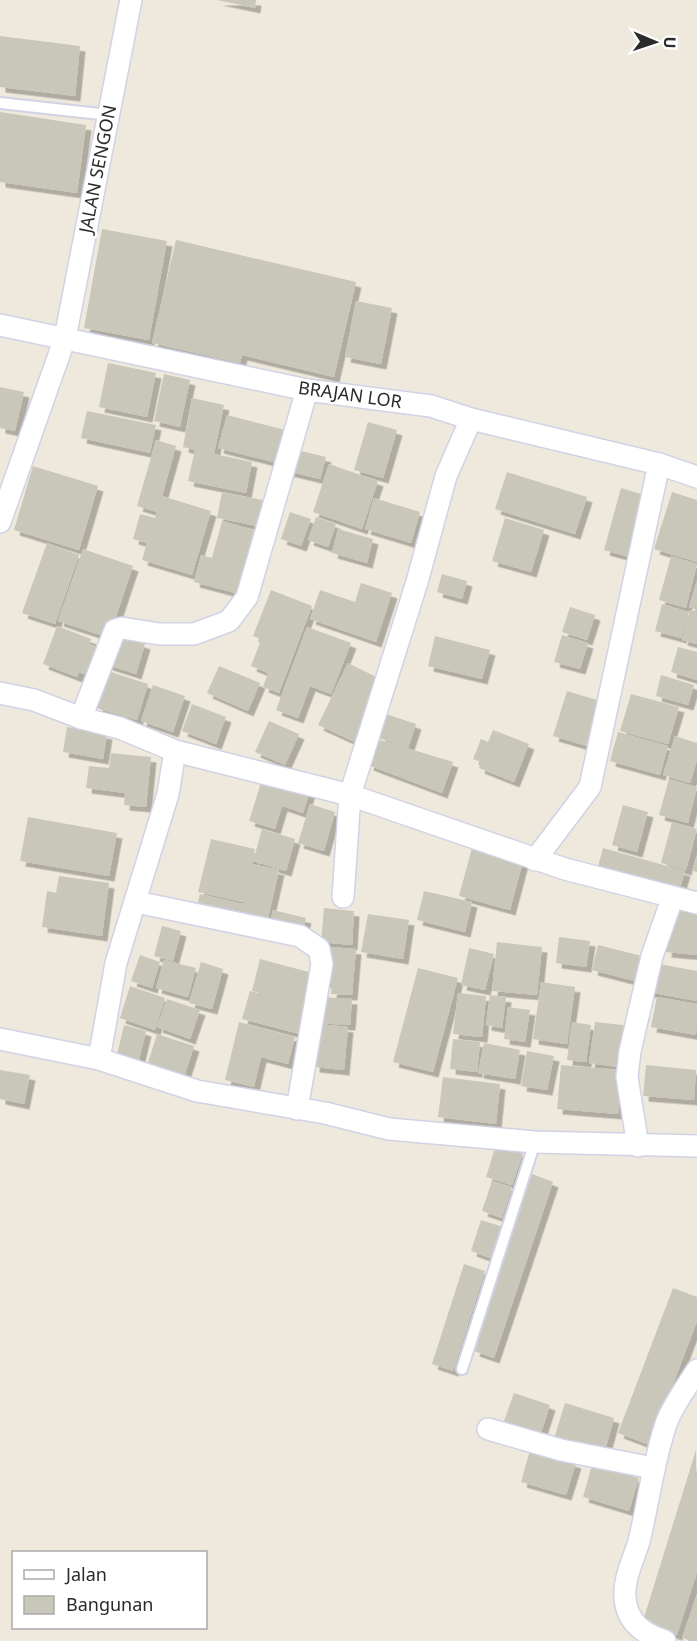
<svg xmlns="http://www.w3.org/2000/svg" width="697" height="1641" font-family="'Noto Sans',sans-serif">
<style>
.building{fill:#c9c7ba;filter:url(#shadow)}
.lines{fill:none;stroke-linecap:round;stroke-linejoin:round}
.service-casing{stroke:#d1d2e5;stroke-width:14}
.minor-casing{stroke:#d1d2e5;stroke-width:24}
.service{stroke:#fff;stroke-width:10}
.minor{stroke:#fff;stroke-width:21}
.labels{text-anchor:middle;stroke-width:5;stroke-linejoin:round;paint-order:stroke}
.street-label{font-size:18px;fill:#2b2b2b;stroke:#fff}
</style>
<defs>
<filter id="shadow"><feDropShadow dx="5.5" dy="5.5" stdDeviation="0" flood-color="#0004"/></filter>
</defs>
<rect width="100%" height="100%" fill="#eee9dc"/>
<g class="building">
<path d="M217 0H256L255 8Z"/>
<path d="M0 36 80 46 75 96 0 87Z"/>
<path d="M0 112 86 125 77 193 0 182Z"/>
<path d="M102 229 167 241 149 340 84 328Z"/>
<path d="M176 240 356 282 334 377 242 355 240 363 152 343Z"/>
<path d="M356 301 392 308 381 364 345 357Z"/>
<path d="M108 363 156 373 147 417 99 407Z"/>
<path d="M164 374 190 380 180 427 154 421Z"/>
<path d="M0 387 24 392 15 431 0 428Z"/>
<path d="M192 398 224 405 214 454 252 462 246 493 188 481 195 450 183 447Z"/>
<path d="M87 411 156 425 150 453 81 438Z"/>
<path d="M227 415 285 430 277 463 218 448Z"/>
<path d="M368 422 397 430 383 478 354 470Z"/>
<path d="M156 440 176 446 162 496 211 511 192 575 142 560 147 543 133 539 140 514 155 518 157 512 137 506Z"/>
<path d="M293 449 326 457 320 479 287 471Z"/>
<path d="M329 464 378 481 362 529 313 512Z"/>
<path d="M33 466 98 486 79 550 14 530Z"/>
<path d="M507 472 587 497 575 534 495 509Z"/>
<path d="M621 488 651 497 633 558 604 550Z"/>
<path d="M222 492 268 501 262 527 217 518Z"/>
<path d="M672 492 697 500V562L654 549Z"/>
<path d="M374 498 420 512 411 543 365 529Z"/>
<path d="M290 512 311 519 301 546 281 539Z"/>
<path d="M316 517 336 524 328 547 308 540Z"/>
<path d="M505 518 544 530 531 572 492 561Z"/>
<path d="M222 521 260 532 243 595 194 582 201 555 212 558Z"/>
<path d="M338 529 373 539 367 563 332 553Z"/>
<path d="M47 543 79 555 55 624 22 613Z"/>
<path d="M83 549 133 566 109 638 58 621Z"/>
<path d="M671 556 697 564 686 608 659 600Z"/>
<path d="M442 574 467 581 462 599 437 592Z"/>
<path d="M697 581V610L689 607Z"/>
<path d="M361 583 392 593 376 642 310 619 320 590 355 602Z"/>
<path d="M271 590 312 606 279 693 263 687 268 673 251 666 261 640 270 643 253 636Z"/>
<path d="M662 604 689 612 681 638 655 631Z"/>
<path d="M570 607 595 615 587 640 562 632Z"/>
<path d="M690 610 697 612V644L682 640Z"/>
<path d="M57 626 91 639 89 644 105 650 94 678 79 672 77 677 43 664Z"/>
<path d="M307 627 351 643 331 694 310 686 298 718 276 710Z"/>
<path d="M115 634 145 644 136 674 105 664Z"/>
<path d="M562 635 588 643 580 669 554 662Z"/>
<path d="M435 636 490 650 482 679 428 666Z"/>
<path d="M678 647 697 652V680L671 672Z"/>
<path d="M348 663 384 681 355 742 318 725Z"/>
<path d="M219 666 260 683 248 711 207 693Z"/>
<path d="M108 671 148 684 137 720 96 708Z"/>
<path d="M661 675 694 685 688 705 656 696Z"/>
<path d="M153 685 185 696 173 732 141 721Z"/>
<path d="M567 691 600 701 587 746 553 736Z"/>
<path d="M631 694 679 707 668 744 620 731Z"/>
<path d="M192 704 226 717 216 744 182 731Z"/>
<path d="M386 714 416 724 408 748 379 738Z"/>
<path d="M269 721 299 734 285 765 255 752Z"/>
<path d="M67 727 107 734 103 759 63 752Z"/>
<path d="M493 730 529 744 514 782 479 768 481 762 473 759 481 739 488 742Z"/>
<path d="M618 732 668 746 660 775 610 761Z"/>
<path d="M675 736 697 743V760L690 783 663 775Z"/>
<path d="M377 739 453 762 442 793 368 765Z"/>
<path d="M111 753 151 757 146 807 124 805 125 793 86 788 89 766 109 768Z"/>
<path d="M263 776 310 791 303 813 282 806 275 829 249 821Z"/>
<path d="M669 779 697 787 688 823 659 815Z"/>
<path d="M310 804 335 812 324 851 298 843Z"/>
<path d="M623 805 648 812 637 852 612 845Z"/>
<path d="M28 817 117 833 109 876 20 861Z"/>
<path d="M672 822 697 829 686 870 661 863Z"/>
<path d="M262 829 295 839 286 871 253 861Z"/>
<path d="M211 839 255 849 252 864 279 870 266 927 196 910 200 894 243 904V902L198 892Z"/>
<path d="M472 848 523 861 510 910 459 896Z"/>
<path d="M603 848 685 871 677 898 596 874Z"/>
<path d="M697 856V872L692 871Z"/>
<path d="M59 876 109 883 102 936 42 927 47 891 56 893Z"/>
<path d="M424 891 472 902 465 932 417 920Z"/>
<path d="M671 905 697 907V955L666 952Z"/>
<path d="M324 908 354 911 352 945 321 942Z"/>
<path d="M273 910 306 918 301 935 269 928Z"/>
<path d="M368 914 409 920 403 959 361 952Z"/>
<path d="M162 926 181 931 173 961 154 956Z"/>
<path d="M559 937 590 941 586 967 556 963Z"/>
<path d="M497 942 542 947 537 995 492 991Z"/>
<path d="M598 945 646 957 639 982 592 970Z"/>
<path d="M327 947 356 949 352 995 331 994 332 983 324 982Z"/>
<path d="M469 948 494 954 485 990 461 985Z"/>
<path d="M140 955 160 962 152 988 131 981Z"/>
<path d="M260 959 316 974 308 1005 252 991Z"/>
<path d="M164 960 196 968 188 997 156 988Z"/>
<path d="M201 962 223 969 212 1009 189 1003Z"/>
<path d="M654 963 697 971V1001L648 992Z"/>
<path d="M418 968 458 978 433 1072 393 1062Z"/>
<path d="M541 982 575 987 567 1044 533 1039Z"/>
<path d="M130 986 165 998 155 1030 120 1018Z"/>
<path d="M250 991 307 1006 300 1034 242 1019Z"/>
<path d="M458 993 486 996 482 1037 453 1034Z"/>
<path d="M490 995 506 997 502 1028 486 1025Z"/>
<path d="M319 997 352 999 350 1025 317 1023Z"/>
<path d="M657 997 697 1004 696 1035 651 1027Z"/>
<path d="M167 999 200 1010 190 1039 157 1027Z"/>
<path d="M508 1007 530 1010 525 1042 504 1039Z"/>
<path d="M239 1022 295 1037 288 1064 261 1057 254 1087 225 1080Z"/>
<path d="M572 1022 591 1025 586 1062 567 1060Z"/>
<path d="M595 1022 632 1026 626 1068 589 1063Z"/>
<path d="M318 1024 348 1027 344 1070 314 1067Z"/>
<path d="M124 1025 146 1031 139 1060 117 1055Z"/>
<path d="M157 1034 194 1046 185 1074 148 1063Z"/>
<path d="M453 1039 480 1042 477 1072 450 1069Z"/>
<path d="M484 1043 520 1050 515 1079 478 1073Z"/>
<path d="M527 1051 554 1056 547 1090 521 1086Z"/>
<path d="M561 1065 621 1070 618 1114 557 1109Z"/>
<path d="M646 1065 696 1070 694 1100 643 1096Z"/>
<path d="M0 1070 30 1075 24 1104 0 1099Z"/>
<path d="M443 1077 500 1084 496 1124 438 1117Z"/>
<path d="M496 1145 523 1153 512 1185 486 1177Z"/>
<path d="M532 1174 553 1182 494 1358 474 1351Z"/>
<path d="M492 1181 512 1187 502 1218 482 1211Z"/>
<path d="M481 1220 503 1227 493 1259 471 1251Z"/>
<path d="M464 1264 485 1271 453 1371 432 1364Z"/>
<path d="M673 1288 697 1297V1321L650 1445 618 1433Z"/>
<path d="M514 1393 550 1405 541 1433 504 1421Z"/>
<path d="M565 1403 614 1418 604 1454 554 1439Z"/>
<path d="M530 1450 576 1463 566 1495 521 1482Z"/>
<path d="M696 1450 697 1572 677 1635 642 1624Z"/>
<path d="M592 1465 639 1478 629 1511 583 1497Z"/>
<path d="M697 1595V1641H691L682 1638Z"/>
</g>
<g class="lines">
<defs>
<g id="service">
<path d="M0 103 109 115"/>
<path d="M462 1369 535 1142"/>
</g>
<g id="minor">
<path d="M0 325 307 390 431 406 471 419 659 464 697 477"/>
<path d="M0 522 65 338 131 0"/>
<path d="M0 693 34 700 81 718 120 728 175 751 350 795 565 869 697 903"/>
<path d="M81 718 115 630 122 628 159 634H194L229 621 247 597 307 390"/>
<path d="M535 860 590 787 659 464"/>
<path d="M343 897 350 795 417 582 446 476 471 419"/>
<path d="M136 902 300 936 319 949 322 964 297 1109"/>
<path d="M0 1039 99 1059 197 1091 325 1113 389 1129 535 1142 697 1146"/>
<path d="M99 1059 116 963 168 794 175 751"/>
<path d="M638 1146 627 1077 630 1051 652 956 672 899"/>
<path d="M488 1429 561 1450 653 1468"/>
<path d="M665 1641C644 1634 627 1623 625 1598 623 1579 634 1559 639 1541 649 1501 653 1461 667 1421 674 1404 687 1386 697 1370"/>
</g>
</defs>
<use href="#service" class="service-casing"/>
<use href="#minor" class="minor-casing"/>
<use href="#service" class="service"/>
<use href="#minor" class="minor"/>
</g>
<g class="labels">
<g class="street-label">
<text transform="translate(98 169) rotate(-79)" y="6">JALAN SENGON</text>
<text transform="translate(350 395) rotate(8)" y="6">BRAJAN LOR</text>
</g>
</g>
<rect x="12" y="1551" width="195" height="78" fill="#ffffff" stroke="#aaaaaa" stroke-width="1.5"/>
<rect x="24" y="1570" width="30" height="9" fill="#ffffff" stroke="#aaaaaa" stroke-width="1.5"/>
<text x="66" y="1581" font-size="18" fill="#2b2b2b">Jalan</text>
<rect x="24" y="1596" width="30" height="18" fill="#c9c7ba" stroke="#aaaaaa" stroke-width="1.5"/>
<text x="66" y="1611" font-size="18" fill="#2b2b2b">Bangunan</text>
<g transform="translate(655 42) rotate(92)" stroke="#ffffff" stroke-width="4.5" paint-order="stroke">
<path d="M0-4.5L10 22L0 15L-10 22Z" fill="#2b2b2b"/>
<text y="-9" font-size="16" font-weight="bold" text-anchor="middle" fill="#2b2b2b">U</text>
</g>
</svg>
